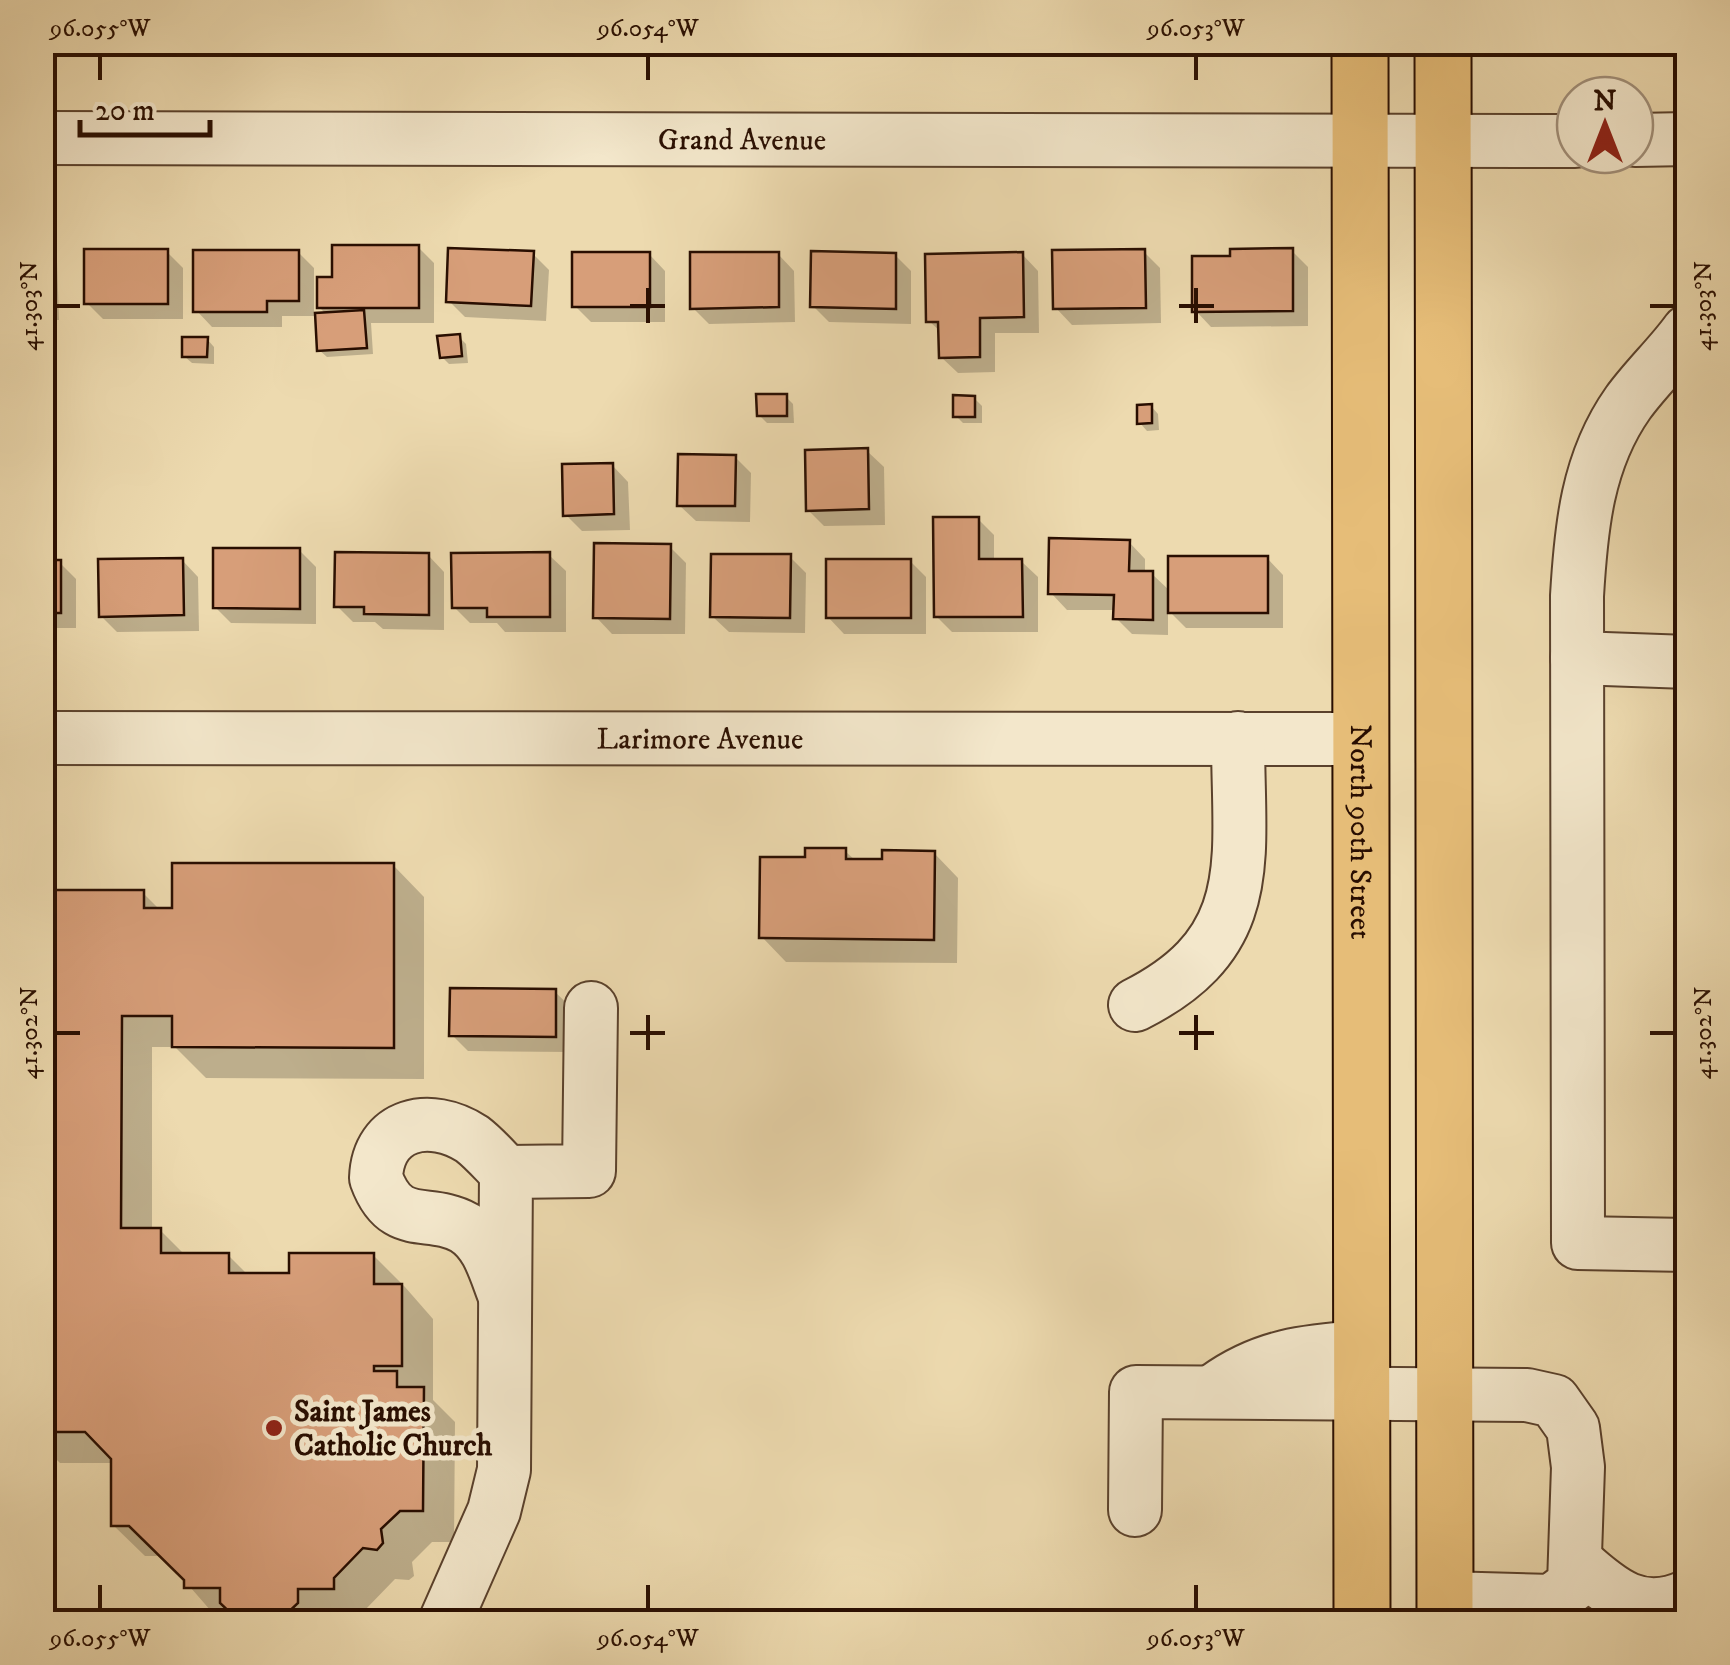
<svg xmlns="http://www.w3.org/2000/svg" width="1730" height="1665" font-family="'IM FELL DW Pica',serif">
<style>
.shadow{fill:#0003}
.building{fill:#d79e79;stroke:#290e01;stroke-width:2.5}
.lines{fill:none;stroke-linecap:round;stroke-linejoin:round}
.minor-casing{stroke:#5a412c;stroke-width:56}
.major-casing{stroke:#290e01;stroke-width:59}
.minor{stroke:#f3e7cb;stroke-width:52}
.major{stroke:#e6bd78;stroke-width:55}
.ticks{fill:none;stroke:#290e01;stroke-width:4}
.poi-dot{fill:#8f2418;stroke:#f3e7cb;stroke-width:4}
.labels{text-anchor:middle;stroke-width:10;stroke-linejoin:round;paint-order:stroke}
.street-label{font-size:30px;fill:#290e01;stroke:#f3e7cb}
.poi-label{font-size:30px;font-weight:bold;fill:#290e01;stroke:#f3e7cb;text-anchor:start}
.neatline{fill:none;stroke:#290e01;stroke-width:4}
.ticks-label{font-size:25px;text-anchor:middle;fill:#290e01}
</style>
<rect width="100%" height="100%" fill="#eddaaf"/>
<filter id="stains"><feTurbulence type="fractalNoise" baseFrequency=".002" numOctaves="4"/><feColorMatrix values="0 0 0 0 .2 0 0 0 0 .09 0 0 0 0 .02 0 0 0 .5 -.17"/></filter>
<radialGradient id="worn" r=".72"><stop offset=".6" stop-color="#630" stop-opacity="0"/><stop offset="1" stop-color="#630" stop-opacity=".3"/></radialGradient>
<g class="shadow">
<path d="M418 247 434 263V323H371L373 354 327 357 319 350 317 316H282V327H212L196 310 298 252 314 268V316L327 315 319 307 335 280Z"/>
<path d="M42 248 57 262 59 320H42Z"/>
<path d="M1292 251 1308 267V326L1211 327 1195 310 1233 259Z"/>
<path d="M167 252 183 268V319H103L86 302Z"/>
<path d="M1144 252 1160 268 1161 323 1072 325 1056 308Z"/>
<path d="M533 254 549 270 546 321 465 317 449 301Z"/>
<path d="M649 254 665 271V322H591L575 306Z"/>
<path d="M778 254 794 271 795 322 709 324 693 308Z"/>
<path d="M1022 254 1038 271 1039 333H995V372L958 373 941 357V332L929 321Z"/>
<path d="M895 255 911 271V324L829 322 813 306Z"/>
<path d="M459 337 466 344 468 363 449 364 442 357Z"/>
<path d="M207 339 214 347V364L192 363 184 356Z"/>
<path d="M786 397 793 404 794 423H767L759 415Z"/>
<path d="M974 398 982 406V423H963L956 416Z"/>
<path d="M1151 406 1158 414 1159 430 1147 431 1140 423Z"/>
<path d="M867 451 884 467 885 525 824 526 808 510Z"/>
<path d="M735 457 751 473 750 522 696 521 679 505Z"/>
<path d="M612 465 628 482 630 530 582 531 566 515Z"/>
<path d="M978 519 994 535V561H1021L1038 577V632H952L936 616Z"/>
<path d="M1129 542 1145 559V574H1152L1170 591 1267 558 1283 575V628H1186L1168 610V635L1132 634 1116 618V610H1067L1051 593Z"/>
<path d="M670 547 686 563 685 634H612L596 617Z"/>
<path d="M299 550 316 567V624L231 623 215 607Z"/>
<path d="M428 555 444 572V630L383 629 375 622H353L337 606Z"/>
<path d="M549 555 566 571V632H505L497 623H470L454 607Z"/>
<path d="M790 557 806 573 805 633 729 632 712 616Z"/>
<path d="M182 560 198 577 199 631 117 632 101 616Z"/>
<path d="M910 561 926 577V634H844L828 617Z"/>
<path d="M42 563H60L76 579V628H42Z"/>
<path d="M845 851 856 861 934 853 958 878 957 963 786 962 762 937 808 860Z"/>
<path d="M393 865 424 897V1079L206 1078 175 1047H152V1230H160L185 1255H228L248 1275H292L373 1255 405 1287 433 1319V1400L455 1422 454 1542H432L412 1562 414 1576 409 1580 395 1579 365 1610V1620L218 1619 163 1556H145L113 1525 114 1463H60L42 1445V892L143 893 161 911Z"/>
<path d="M555 992 572 1008 571 1052 468 1051 452 1035Z"/>
</g>
<g class="building">
<path d="M332 245H419V308H317V277H332Z"/>
<path d="M448 248 534 251 531 306 446 302Z"/>
<path d="M1293 248V311L1192 312V256H1230V249Z"/>
<rect x="84" y="249" width="84" height="55"/>
<path d="M1145 249 1146 308 1053 309 1052 250Z"/>
<path d="M193 250H299V301H267V312H193Z"/>
<path d="M811 251 896 253V309L810 307Z"/>
<rect x="572" y="252" width="78" height="55"/>
<path d="M690 252H779V307L690 309Z"/>
<path d="M1023 252 1024 317 980 318V357L939 358 938 322H926L925 254Z"/>
<path d="M364 310 367 348 317 351 315 313Z"/>
<path d="M460 334 462 356 440 358 437 336Z"/>
<path d="M182 337H208L207 357H182Z"/>
<path d="M756 394H787V416H757Z"/>
<path d="M953 395 975 396V417H953Z"/>
<path d="M1152 404V423L1137 424V405Z"/>
<path d="M868 448 869 509 806 511 805 450Z"/>
<path d="M678 454 736 455 735 506H677Z"/>
<path d="M613 463 614 514 563 516 562 464Z"/>
<path d="M933 517H979V559H1022L1023 617H934Z"/>
<path d="M1049 538 1130 540 1129 571H1153V620L1113 619 1114 595 1048 594Z"/>
<path d="M594 543 671 544 670 619 593 618Z"/>
<path d="M213 548H300V609L213 608Z"/>
<path d="M335 552 429 553V615L364 614V607H334Z"/>
<path d="M550 552V617H487V608H452L451 553Z"/>
<path d="M711 554H791L790 618 710 617Z"/>
<rect x="1168" y="556" width="100" height="57"/>
<path d="M183 558 184 615 99 617 98 559Z"/>
<rect x="826" y="559" width="85" height="59"/>
<rect x="42" y="560" width="19" height="53"/>
<path d="M805 848H846V859H882V850L935 851 934 940 759 938 760 857H805Z"/>
<path d="M172 863H394V1048L172 1047V1016H122L121 1228H161V1253H229V1273H289V1253H374V1284H402V1366H374V1371H397V1387H424L423 1511H400L381 1529 383 1543 377 1550 363 1548 334 1578V1589H298V1603L278 1622H240L220 1603V1588H184V1580L129 1526H111V1459L85 1432H42V890H144V908H172Z"/>
<path d="M450 988 556 989V1037L449 1036Z"/>
</g>
<g class="lines">
<defs>
<g id="minor">
<path id="s1" d="M42 138 1575 141"/>
<path d="M1635 140 1688 139"/>
<path d="M1688 331C1670 356 1646 378 1628 403 1587 461 1581 528 1577 596L1578 1243 1688 1245"/>
<path d="M1577 658 1688 662"/>
<path id="s2" d="M42 738 1358 739"/>
<path d="M1135 1005C1260 942 1238 859 1238 738"/>
<path d="M504 1294C495 1271 488 1242 465 1228 428 1207 396 1233 376 1178 378 1123 430 1112 472 1139 484 1148 495 1161 506 1172"/>
<path d="M1216 1389C1263 1355 1306 1351 1362 1347"/>
<path d="M1135 1510 1136 1392 1527 1395 1554 1401 1573 1428 1578 1467 1574 1584 1552 1601 1445 1598"/>
<path d="M1578 1563C1611 1593 1641 1618 1688 1596"/>
<path d="M445 1622 494 1511 504 1470 506 1172 589 1171 591 1008"/>
</g>
<g id="major">
<path id="s3" d="M1360 42 1362 1622"/>
<path d="M1443 42 1445 1622"/>
</g>
</defs>
<use href="#minor" class="minor-casing"/>
<use href="#major" class="major-casing"/>
<use href="#minor" class="minor"/>
<use href="#major" class="major"/>
</g>
<path class="ticks" d="M100 55V80M648 55V80M1196 55V80M648 288V323M1196 288V323M55 306H80M630 306H665M1179 306H1214M1650 306H1675M648 1015V1050M1196 1015V1050M55 1033H80M630 1033H665M1179 1033H1214M1650 1033H1675M100 1585V1610M648 1585V1610M1196 1585V1610"/>
<circle class="poi-dot" cx="274" cy="1428" r="10"/>
<g class="labels">
<g class="street-label">
<text dy="10" stroke="none"><textPath href="#s1" startOffset="700">Grand Avenue</textPath></text>
<text dy="10" stroke="none"><textPath href="#s2" startOffset="658">Larimore Avenue</textPath></text>
<text dy="10" stroke="none"><textPath href="#s3" startOffset="790">North 90th Street</textPath></text>
</g>
<g class="poi-label">
<text x="294" y="1421">Saint James<tspan x="294" dy="34">Catholic Church</tspan></text>
</g>
</g>
<rect width="1730" height="1665" fill="none" stroke="#eddaaf" stroke-width="110"/>
<g transform="translate(1605 125)"><circle r="48" fill="#f3e7cb" stroke="#a2907a" stroke-width="2.5"/>
<path d="M0-8L18 38L0 25L-18 38Z" fill="#8f2418"/>
<text y="-15" font-size="28" font-weight="bold" text-anchor="middle" fill="#290e01">N</text>
</g>
<path d="M80 120v15h130v-15" fill="none" stroke="#290e01" stroke-width="5"/>
<text x="95" y="120" font-size="30" fill="#290e01" stroke="#f3e7cb" stroke-width="8" paint-order="stroke">20 m</text>
<rect x="55" y="55" width="1620" height="1555" class="neatline"/>
<g class="ticks-label">
<text x="100" y="36">96.055°W</text>
<text x="648" y="36">96.054°W</text>
<text x="1196" y="36">96.053°W</text>
<text transform="translate(28 306) rotate(-90)" y="9">41.303°N</text>
<text transform="translate(1702 306) rotate(-90)" y="9">41.303°N</text>
<text transform="translate(28 1033) rotate(-90)" y="9">41.302°N</text>
<text transform="translate(1702 1033) rotate(-90)" y="9">41.302°N</text>
<text x="100" y="1646">96.055°W</text>
<text x="648" y="1646">96.054°W</text>
<text x="1196" y="1646">96.053°W</text>
</g>
<rect width="100%" height="100%" filter="url(#stains)"/>
<rect width="100%" height="100%" fill="url(#worn)"/>
</svg>
